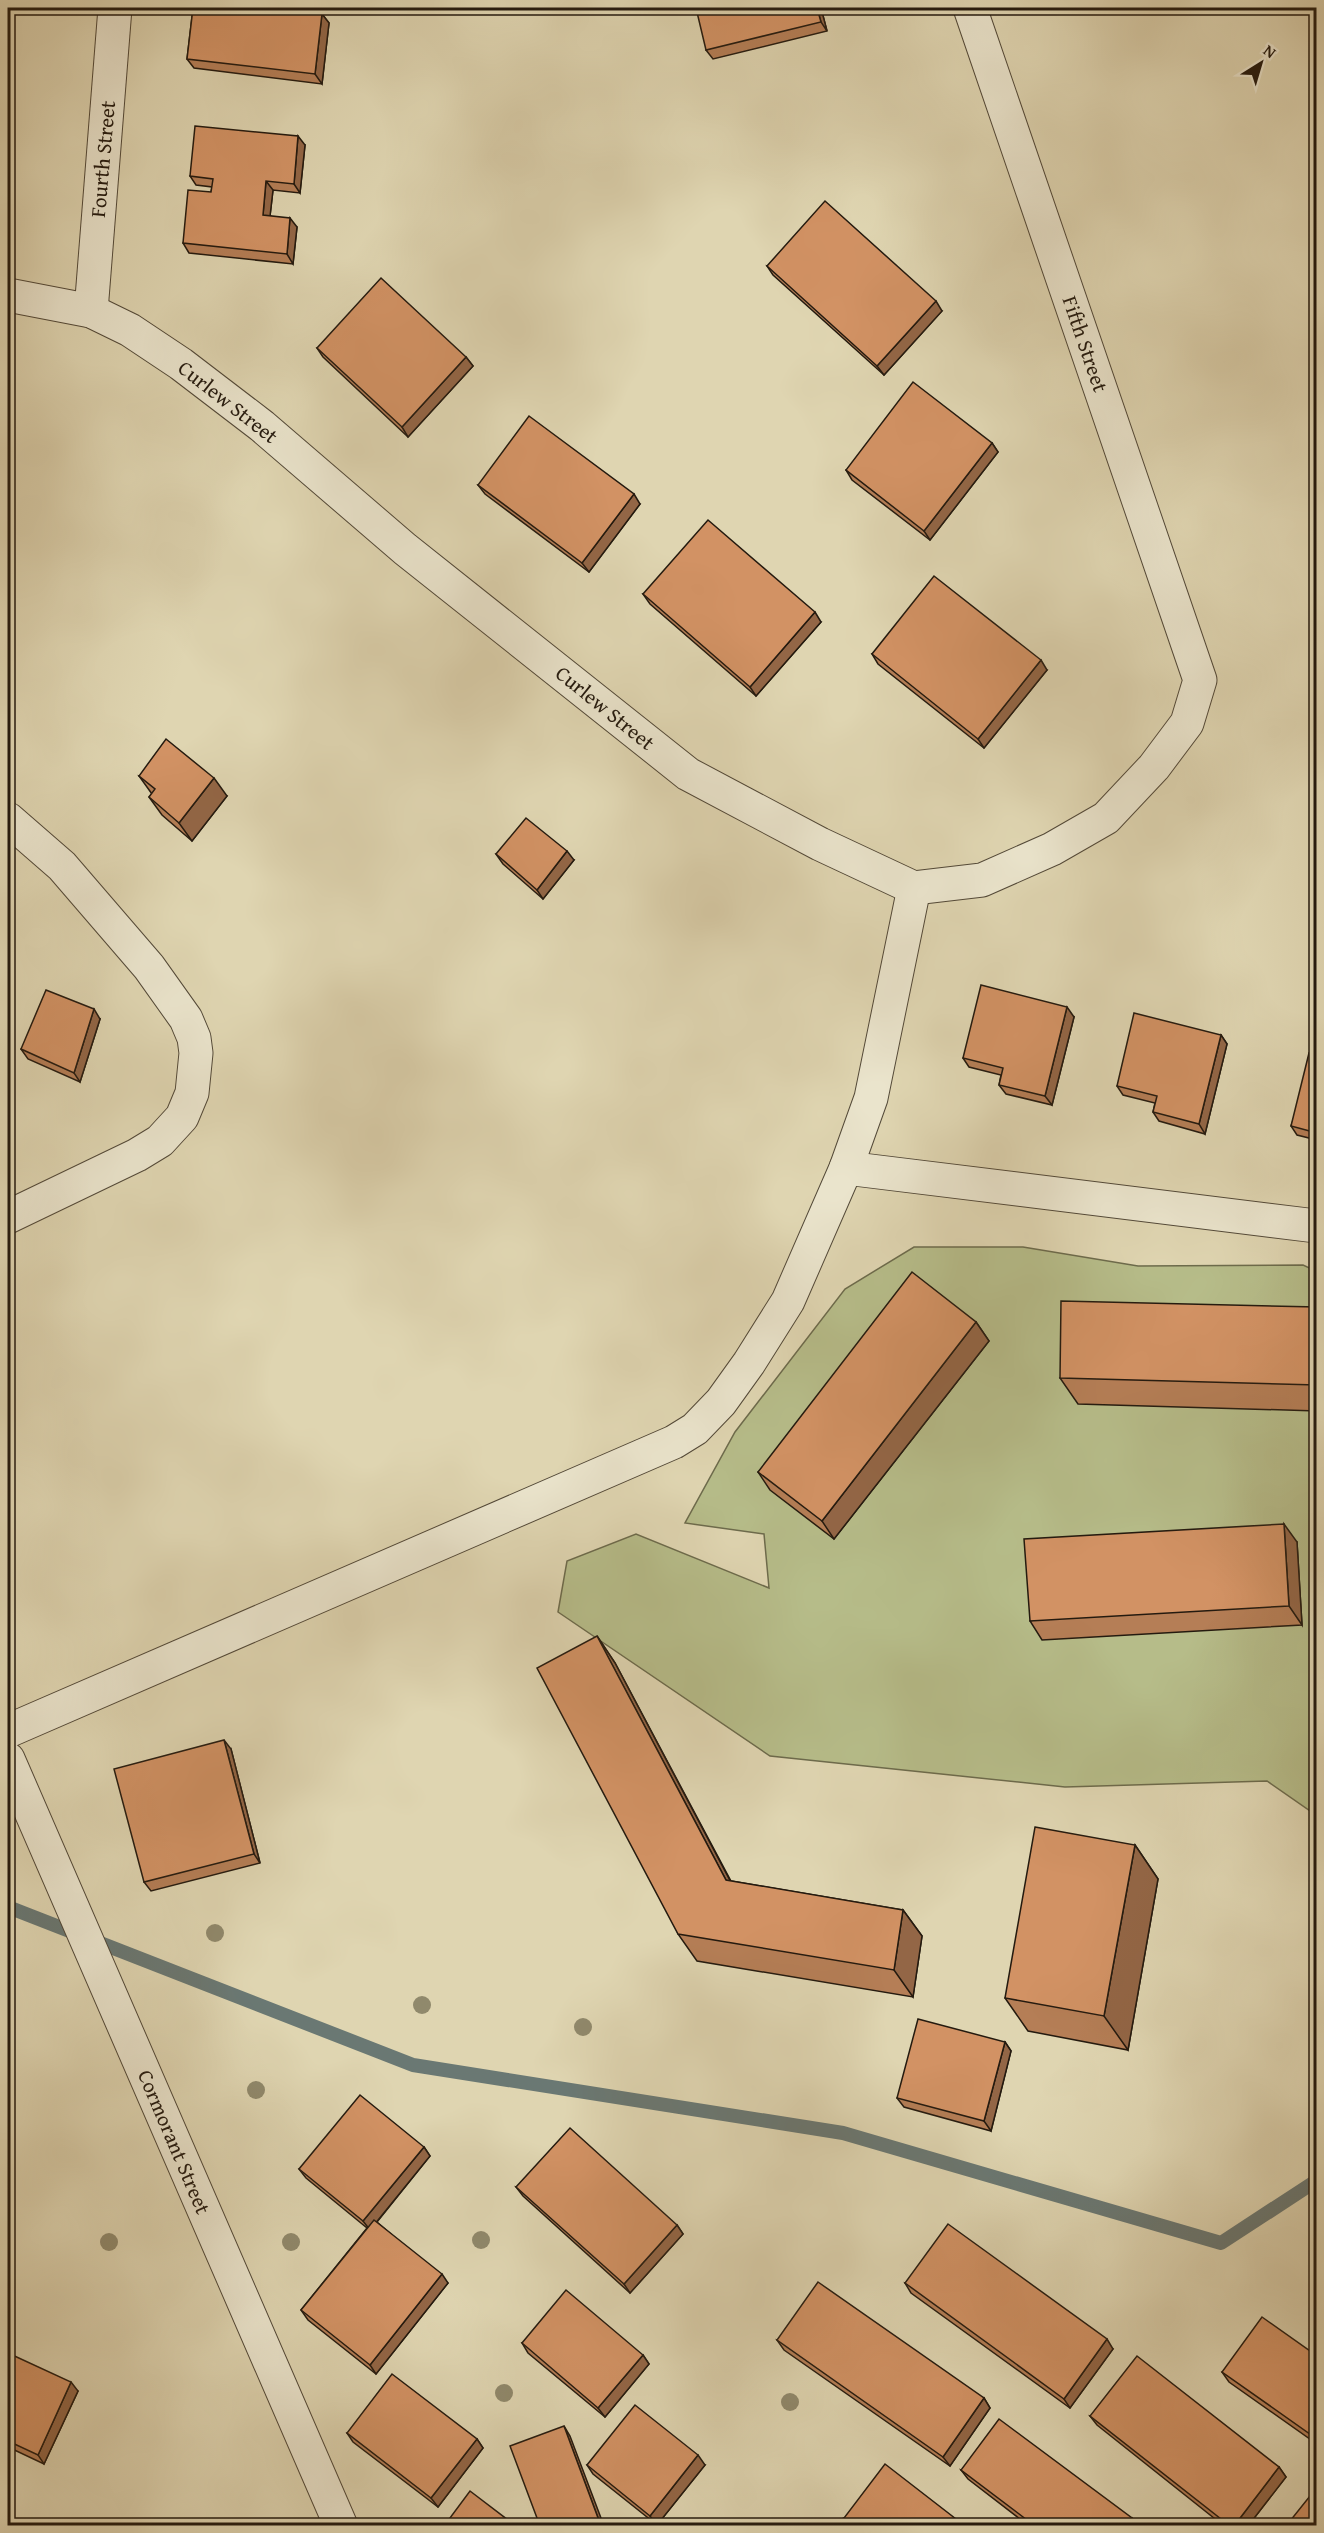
<svg xmlns="http://www.w3.org/2000/svg" width="1324" height="2533" font-family="'Gentium Book Plus',serif">
<style>
.green{fill:#b6bc89;stroke:#6d6b4c;stroke-width:1.5}
.lines{fill:none;stroke-linecap:round;stroke-linejoin:round}
.stream{stroke:#6a7873;stroke-width:14}
.minor-casing{stroke:#534938;stroke-width:35}
.minor{stroke:#eae4cc;stroke-width:33}
.tree{fill:#90896c}
.wall{fill:#b57e56;stroke:#241a0f;stroke-width:1.5}
.shaded-wall{fill:#936646;stroke:#241a0f;stroke-width:1.5}
.building{fill:#d29264;stroke:#241a0f;stroke-width:1.5}
.labels{text-anchor:middle;stroke-width:4.5;stroke-linejoin:round;paint-order:stroke}
.street-label{font-size:21px;fill:#241a0f;stroke:#eae4cc}
</style>
<rect width="100%" height="100%" fill="#dfd5b1"/>
<filter id="stains"><feTurbulence type="fractalNoise" baseFrequency=".00333" numOctaves="4"/><feColorMatrix values="0 0 0 0 .2 0 0 0 0 .09 0 0 0 0 .02 0 0 0 .5 -.17"/></filter>
<radialGradient id="worn" r=".72"><stop offset=".6" stop-color="#630" stop-opacity="0"/><stop offset="1" stop-color="#630" stop-opacity=".3"/></radialGradient>
<path class="green" d="M914 1247H1023L1138 1266 1303 1265 1316 1271V1815L1267 1781 1065 1787 770 1756 558 1612 567 1561 636 1534 769 1588 764 1534 685 1523 735 1432 845 1289Z"/>
<g class="lines">
<path class="stream" d="M8 1907 413 2065 843 2133 1221 2243 1316 2181"/>
<defs>
<g id="minor">
<path d="M8 295 91 311 130 330 181 364 262 426 405 549 688 774 820 844 914 888 982 880 1052 849 1106 818 1154 767 1187 723 1200 680 970 8"/>
<path d="M91 311 115 8"/>
<path d="M8 819 62 866 149 967 186 1019 194 1038 196 1053 192 1093 182 1117 160 1141 137 1155 8 1217"/>
<path d="M846 1168 1316 1226"/>
<path d="M8 1731 674 1442 695 1429 721 1402 749 1363 788 1301 846 1168 871 1098 914 888"/>
<path d="M8 1759 341 2526"/>
</g>
</defs>
<use href="#minor" class="minor-casing"/>
<use href="#minor" class="minor"/>
</g>
<g class="tree">
<circle cx="215" cy="1933" r="9"/>
<circle cx="422" cy="2005" r="9"/>
<circle cx="583" cy="2027" r="9"/>
<circle cx="256" cy="2090" r="9"/>
<circle cx="481" cy="2240" r="9"/>
<circle cx="109" cy="2242" r="9"/>
<circle cx="291" cy="2242" r="9"/>
<circle cx="504" cy="2393" r="9"/>
<circle cx="790" cy="2402" r="9"/>
</g>
<g class="wall">
<path d="M193 8H302L301 11 322 14 329 23 322 84 194 68 187 59Z"/>
<path d="M821 8 827 31 713 59 706 50Z"/>
<path d="M305 145 300 193 273 190 270 216 297 227 293 264 189 253 183 243 211 192 212 187 196 185 190 176Z"/>
<path d="M767 266 942 311 884 375 773 275Z"/>
<path d="M317 348 466 357 473 366 408 437 323 357Z"/>
<path d="M992 443 998 452 930 540 852 480 846 470Z"/>
<path d="M478 485 640 504 589 572 485 494Z"/>
<path d="M643 594 821 622 756 696 650 604Z"/>
<path d="M872 654 1047 670 984 748 878 664Z"/>
<path d="M139 776 227 796 192 841 162 815 149 797 152 794Z"/>
<path d="M496 854 574 860 543 899 503 864Z"/>
<path d="M1074 1017 1052 1105 1006 1094 999 1085 1001 1075 969 1067 963 1058Z"/>
<path d="M100 1019 80 1082 28 1059 21 1049Z"/>
<path d="M1221 1035 1227 1044 1205 1134 1159 1121 1153 1112 1155 1103 1123 1095 1117 1086Z"/>
<path d="M1317 1055V1140L1297 1135 1291 1126Z"/>
<path d="M1317 1307V1411L1078 1404 1060 1378Z"/>
<path d="M976 1322 989 1341 834 1539 770 1490 758 1472Z"/>
<path d="M1297 1542 1302 1625 1042 1640 1030 1621Z"/>
<path d="M597 1636 615 1663 731 1881 903 1910 922 1936 913 1997 697 1961 678 1934Z"/>
<path d="M231 1749 260 1863 151 1891 144 1882Z"/>
<path d="M1135 1845 1158 1879 1128 2050 1028 2031 1005 1998Z"/>
<path d="M1005 2042 1011 2051 991 2131 904 2107 897 2098Z"/>
<path d="M424 2147 430 2156 377 2222 448 2283 376 2374 308 2320 301 2310 367 2228 306 2178 299 2169Z"/>
<path d="M516 2187 677 2225 683 2234 630 2293 523 2196Z"/>
<path d="M905 2283 1113 2349 1070 2408 911 2293Z"/>
<path d="M777 2340 984 2398 990 2408 950 2466 784 2350Z"/>
<path d="M522 2343 643 2355 649 2364 605 2417 528 2353Z"/>
<path d="M8 2353 78 2391 44 2464 8 2447Z"/>
<path d="M1317 2356V2444L1229 2382 1222 2372Z"/>
<path d="M1090 2416 1279 2467 1286 2477 1248 2526H1224L1097 2425Z"/>
<path d="M347 2433 477 2439 483 2448 438 2507 353 2442Z"/>
<path d="M587 2465H705L657 2525 593 2474Z"/>
<path d="M961 2470 1137 2526H1029L968 2479Z"/>
<path d="M844 2518 965 2526H850Z"/>
</g>
<g class="shaded-wall">
<path d="M294 8H302L300 20 294 10Z"/>
<path d="M817 8H821L827 31 821 22Z"/>
<path d="M322 14 329 23 322 84 315 74Z"/>
<path d="M298 136 305 145 300 193 294 184Z"/>
<path d="M266 181 273 190 269 225 263 215Z"/>
<path d="M290 218 297 227 293 264 287 254Z"/>
<path d="M936 301 942 311 884 375 877 366Z"/>
<path d="M466 357 473 366 408 437 402 427Z"/>
<path d="M992 443 998 452 930 540 924 531Z"/>
<path d="M634 494 640 504 589 572 582 563Z"/>
<path d="M815 612 821 622 756 696 750 687Z"/>
<path d="M1041 660 1047 670 984 748 978 739Z"/>
<path d="M214 778 227 796 192 841 179 823Z"/>
<path d="M567 851 574 860 543 899 537 890Z"/>
<path d="M1067 1007 1074 1017 1052 1105 1045 1096Z"/>
<path d="M94 1009 100 1019 80 1082 74 1073Z"/>
<path d="M1221 1035 1227 1044 1205 1134 1199 1124Z"/>
<path d="M976 1322 989 1341 834 1539 822 1521Z"/>
<path d="M1284 1524 1297 1542 1302 1625 1289 1606Z"/>
<path d="M597 1636 615 1663 744 1907 726 1880Z"/>
<path d="M224 1740 231 1749 260 1863 254 1854Z"/>
<path d="M1135 1845 1158 1879 1128 2050 1104 2016Z"/>
<path d="M903 1910 922 1936 913 1997 894 1970Z"/>
<path d="M1005 2042 1011 2051 991 2131 984 2121Z"/>
<path d="M424 2147 430 2156 370 2230 363 2221Z"/>
<path d="M677 2225 683 2234 630 2293 624 2284Z"/>
<path d="M442 2274 448 2283 376 2374 370 2365Z"/>
<path d="M1107 2339 1113 2349 1070 2408 1064 2399Z"/>
<path d="M643 2355 649 2364 605 2417 598 2408Z"/>
<path d="M71 2382 78 2391 44 2464 38 2455Z"/>
<path d="M984 2398 990 2408 950 2466 943 2457Z"/>
<path d="M564 2426 570 2436 604 2526H601Z"/>
<path d="M477 2439 483 2448 438 2507 431 2498Z"/>
<path d="M698 2455 705 2465 657 2525 650 2516Z"/>
<path d="M1279 2467 1286 2477 1248 2526H1234Z"/>
<path d="M1132 2518 1137 2526H1127Z"/>
</g>
<g class="building">
<path d="M193 8H294V10L322 14 315 74 187 59Z"/>
<path d="M696 8H817L821 22 706 50Z"/>
<path d="M195 126 298 136 294 184 266 181 263 215 290 218 287 254 183 243 188 190 211 192 213 179 190 176Z"/>
<path d="M825 201 936 301 877 366 767 266Z"/>
<path d="M381 278 466 357 402 427 317 348Z"/>
<path d="M913 382 992 443 924 531 846 470Z"/>
<path d="M529 416 634 494 582 563 478 485Z"/>
<path d="M708 520 815 612 750 687 643 594Z"/>
<path d="M934 576 1041 660 978 739 872 654Z"/>
<path d="M166 739 214 778 179 823 149 797 155 789 139 776Z"/>
<path d="M526 818 567 851 537 890 496 854Z"/>
<path d="M981 985 1067 1007 1045 1096 999 1085 1003 1068 963 1058Z"/>
<path d="M46 990 94 1009 74 1073 21 1049Z"/>
<path d="M1134 1013 1221 1035 1199 1124 1153 1112 1157 1096 1117 1086Z"/>
<path d="M1309 1053 1317 1055V1133L1291 1126Z"/>
<path d="M912 1272 976 1322 822 1521 758 1472Z"/>
<path d="M1061 1301 1317 1307V1385L1060 1378Z"/>
<path d="M1284 1524 1289 1606 1030 1621 1024 1539Z"/>
<path d="M597 1636 726 1880 903 1910 894 1970 678 1934 537 1668Z"/>
<path d="M224 1740 254 1854 144 1882 114 1769Z"/>
<path d="M1035 1827 1135 1845 1104 2016 1005 1998Z"/>
<path d="M918 2019 1005 2042 984 2121 897 2098Z"/>
<path d="M360 2095 424 2147 363 2221 299 2169Z"/>
<path d="M570 2128 677 2225 624 2284 516 2187Z"/>
<path d="M374 2220 442 2274 370 2365 301 2310Z"/>
<path d="M948 2224 1107 2339 1064 2399 905 2283Z"/>
<path d="M818 2282 984 2398 943 2457 777 2340Z"/>
<path d="M566 2290 643 2355 598 2408 522 2343Z"/>
<path d="M1262 2317 1317 2356V2439L1222 2372Z"/>
<path d="M8 2353 71 2382 38 2455 8 2441Z"/>
<path d="M1137 2356 1279 2467 1234 2526H1230L1090 2416Z"/>
<path d="M392 2374 477 2439 431 2498 347 2433Z"/>
<path d="M635 2405 698 2455 650 2516 587 2465Z"/>
<path d="M999 2419 1132 2518 1127 2526H1035L961 2470Z"/>
<path d="M564 2426 601 2526H540L510 2446Z"/>
<path d="M885 2464 965 2526H854L844 2518Z"/>
<path d="M470 2491 516 2526H444Z"/>
<path d="M1314 2491 1317 2493V2526H1286Z"/>
</g>
<g class="labels">
<g class="street-label">
<text transform="translate(103 159) rotate(-85)" y="7">Fourth Street</text>
<text transform="translate(1085 344) rotate(71)" y="7">Fifth Street</text>
<text transform="translate(228 402) rotate(38)" y="7">Curlew Street</text>
<text transform="translate(605 708) rotate(39)" y="7">Curlew Street</text>
<text transform="translate(174 2142) rotate(67)" y="7">Cormorant Street</text>
</g>
</g>
<rect width="1324" height="2533" fill="none" stroke="#dfd5b1" stroke-width="30"/>
<rect x="9" y="9" width="1306" height="2515" fill="none" stroke="#241a0f" stroke-width="3"/>
<rect x="15" y="15" width="1294" height="2503" fill="none" stroke="#241a0f" stroke-width="1.5"/>
<g transform="translate(1261 63) rotate(37)" stroke="#eae4cc" stroke-width="4.5" paint-order="stroke">
<path d="M0-4.5L10 22L0 15L-10 22Z" fill="#241a0f"/>
<text y="-9" font-size="16" font-weight="bold" text-anchor="middle" fill="#241a0f">N</text>
</g>
<rect width="100%" height="100%" filter="url(#stains)"/>
<rect width="100%" height="100%" fill="url(#worn)"/>
</svg>
